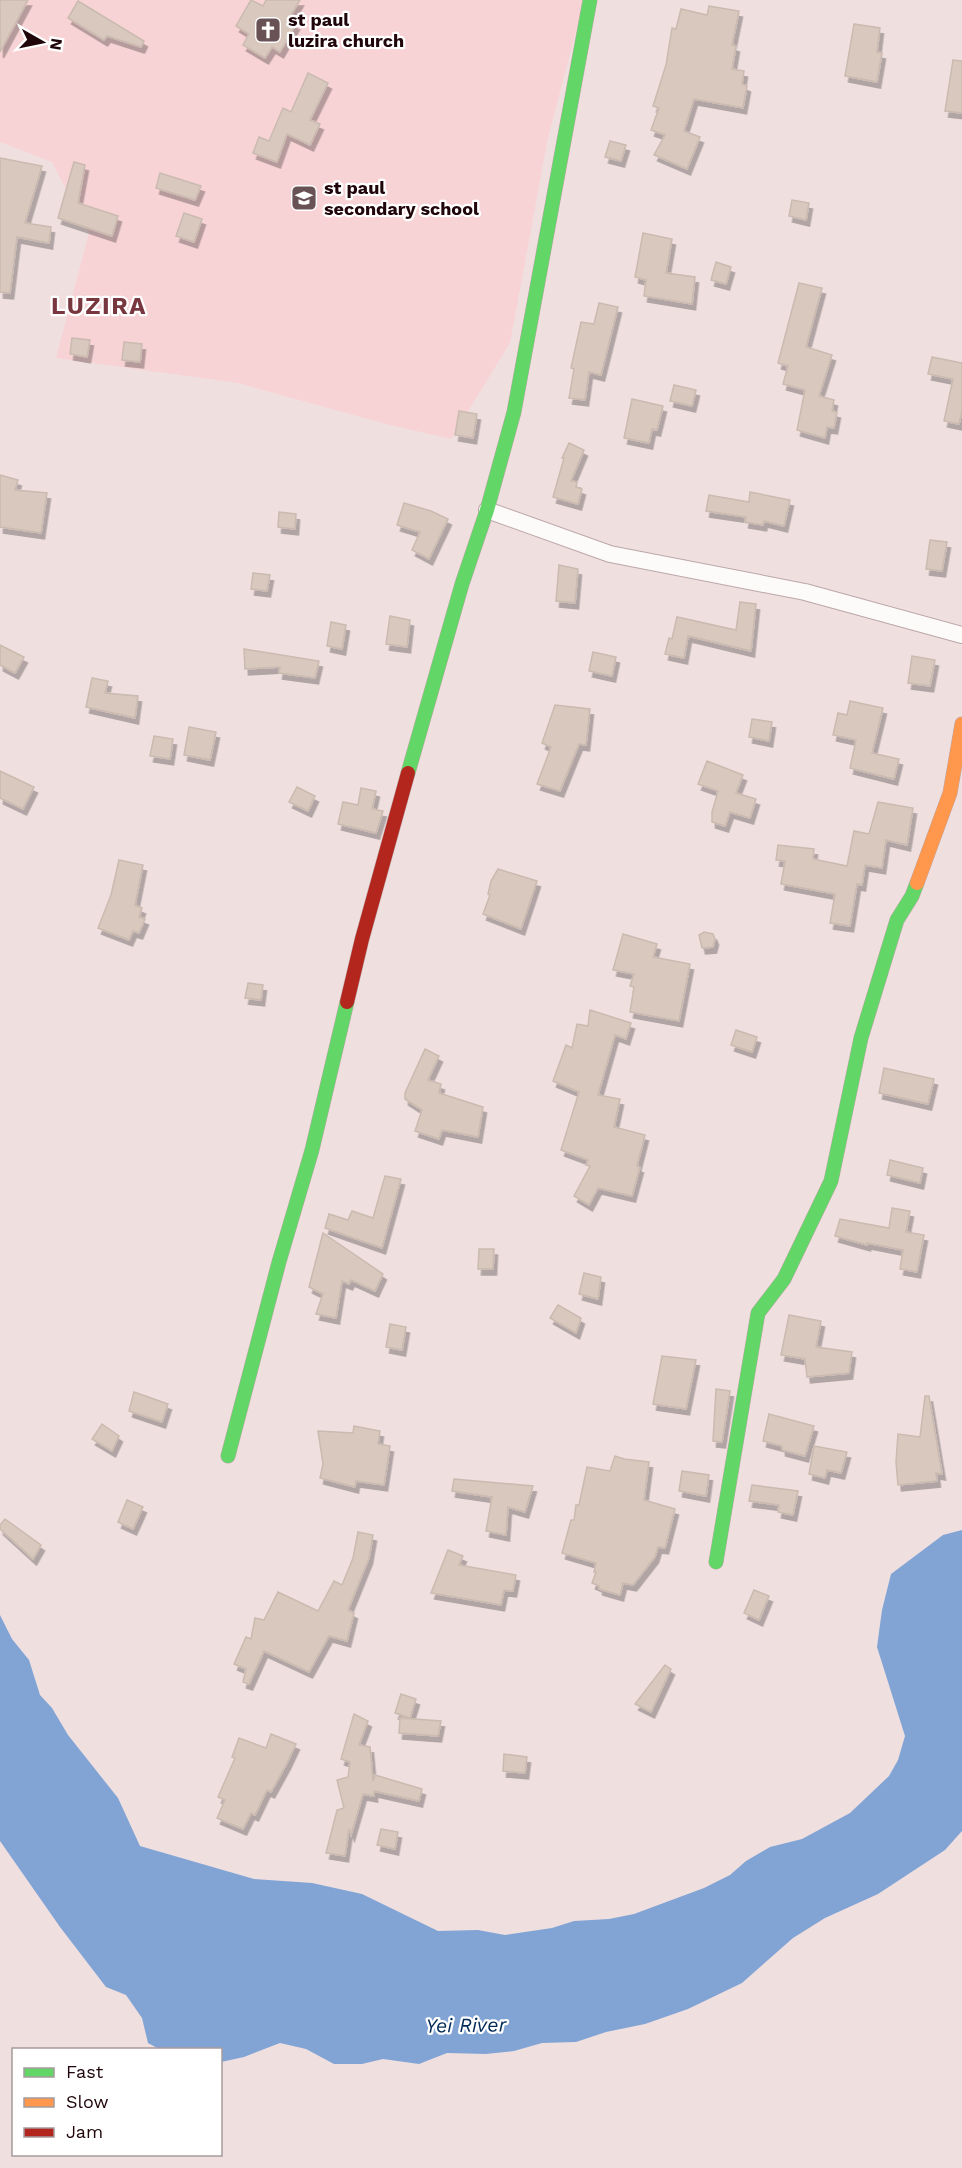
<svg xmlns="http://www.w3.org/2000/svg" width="962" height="2168" font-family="'Work Sans',sans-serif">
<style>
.built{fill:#f8d3d5}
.water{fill:#81a4d5}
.building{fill:#d9c8bd;stroke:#cabaaf;stroke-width:1.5;filter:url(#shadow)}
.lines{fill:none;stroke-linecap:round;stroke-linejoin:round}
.street-casing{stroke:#bca7a8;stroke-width:18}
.fast-casing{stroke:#bca7a8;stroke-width:15}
.slow-casing{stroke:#bca7a8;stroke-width:15}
.jam-casing{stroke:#bca7a8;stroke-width:15}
.street{stroke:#fdfafa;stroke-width:16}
.fast{stroke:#63d668;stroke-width:14}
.slow{stroke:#ff974d;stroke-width:14}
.jam{stroke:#b3261e;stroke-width:14}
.labels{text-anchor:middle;stroke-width:4.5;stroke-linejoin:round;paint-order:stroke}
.poi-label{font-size:18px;font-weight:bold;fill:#20060a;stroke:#fff;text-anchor:start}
.water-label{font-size:20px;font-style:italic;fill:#012a56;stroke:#fff}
.district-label{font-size:24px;font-weight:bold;letter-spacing:1.5px;fill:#78363e;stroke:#fff}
</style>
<defs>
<filter id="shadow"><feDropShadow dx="3.5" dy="6" stdDeviation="0" flood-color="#0004"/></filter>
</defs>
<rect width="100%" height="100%" fill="#f0dfdf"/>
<path class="built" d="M0 0H584L548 138 510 343 451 439 386 424 238 383 56 358 89 233 52 162 0 142Z"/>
<path class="water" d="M962 1530V1831L945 1850 878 1894 825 1918 793 1938 742 1983 688 2009 645 2024 606 2032 576 2042 542 2043 514 2051 486 2054 447 2053 419 2064 383 2059 362 2064H334L306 2049 280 2043 244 2057 221 2062 220 2050 159 2049 148 2043 142 2018 126 1995 106 1987 60 1927 0 1841V1615L12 1639 29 1660 40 1695 52 1708 68 1735 118 1798 140 1846 254 1879 312 1883 362 1894 438 1931 478 1930 505 1935 552 1928 574 1921 609 1919 634 1914 704 1888 730 1875 746 1861 770 1847 802 1839 850 1813 889 1776 898 1760 905 1736 877 1647 882 1610 891 1574 943 1535Z"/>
<g class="building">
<path d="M0 0H28L0 52Z"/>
<path d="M251 0 263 6 266 0H300L288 20 296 24 280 52 272 47 265 58 243 45 249 34 236 26Z"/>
<path d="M78 1 144 41 141 47 107 36 104 40 68 18Z"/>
<path d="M709 6 739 11 732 45 736 46 732 69 744 71 742 84 747 86 743 108 694 99 684 131 700 137 687 169 654 155 665 135 651 130 659 108 653 106 666 65 672 28 676 29 681 9 707 15Z"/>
<path d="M854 24 880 28 877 52 882 53 877 82 845 76Z"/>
<path d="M953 60 962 61V113L945 111Z"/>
<path d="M308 73 328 83 310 120 320 124 310 145 287 134 277 162 253 153 259 137 269 141 283 108 291 112Z"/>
<path d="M610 141 626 145 621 161 605 157Z"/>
<path d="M0 158 42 166 25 223 51 227 49 243 17 237 10 293 0 292Z"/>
<path d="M74 162 85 165 78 203 118 216 112 236 58 218Z"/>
<path d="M160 173 201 186 195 200 156 188Z"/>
<path d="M792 200 809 203 806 220 789 216Z"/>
<path d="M184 213 202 219 194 242 176 236Z"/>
<path d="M643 233 672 239 666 273 695 277 692 304 644 296 646 280 635 277Z"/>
<path d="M716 262 731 267 726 284 711 280Z"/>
<path d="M799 283 822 288 806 347 832 355 819 396 834 400 832 411 837 412 834 428 827 427 825 438 797 430 805 390 783 384 788 366 778 363Z"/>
<path d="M599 303 618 307 601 375 589 372 585 400 569 398 574 369 571 368 581 322 594 324Z"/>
<path d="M72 338 90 340 87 357 70 354Z"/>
<path d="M124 342 142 344 140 362 122 360Z"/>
<path d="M932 357 962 363V411L959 424 944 421 953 379 928 374Z"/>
<path d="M674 385 696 390 692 406 670 401Z"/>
<path d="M632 399 663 406 657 430 652 429 649 443 624 438Z"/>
<path d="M459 411 477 414 473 438 455 435Z"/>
<path d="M569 443 584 450 571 481 577 482 576 487 582 489 578 504 553 497 564 458H562Z"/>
<path d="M0 475 18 480 15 490 47 493 41 533 0 527Z"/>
<path d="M750 492 790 500 784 526 764 521 763 525 745 522 746 517 706 511 709 495 749 502Z"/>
<path d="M404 503 431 511 448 519 429 559 412 550 420 532 397 525Z"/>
<path d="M279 512 296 514 295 529 278 527Z"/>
<path d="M930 540 947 542 942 571 926 569Z"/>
<path d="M559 565 578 569 575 603 556 601Z"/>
<path d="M253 573 270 575 267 591 251 589Z"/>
<path d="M740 602 756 604 751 651 688 636 684 658 665 654 669 638 672 639 677 617 736 630Z"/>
<path d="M390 616 410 620 407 647 386 644Z"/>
<path d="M331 622 346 625 342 649 327 646Z"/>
<path d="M0 645 24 657 15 673 0 665Z"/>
<path d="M244 649 319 661 315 678 279 673 280 667 245 669Z"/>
<path d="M593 652 616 657 612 676 589 671Z"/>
<path d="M912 656 935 660 930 686 908 683Z"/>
<path d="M92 678 108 681 105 693 138 696 135 718 86 707Z"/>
<path d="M850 701 883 708 872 753 899 759 894 779 850 768 856 740 833 735 838 713 847 715Z"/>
<path d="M555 705 590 709 586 745 579 744 560 791 537 784 551 747 542 743Z"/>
<path d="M752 719 772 722 769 741 749 737Z"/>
<path d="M189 727 216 732 210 760 184 755Z"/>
<path d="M154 736 173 739 170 759 150 756Z"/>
<path d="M707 761 743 775 736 793 756 799 750 818 730 812 725 826 712 822V812L718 791 698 784Z"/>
<path d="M0 771 34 787 23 809 0 798Z"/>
<path d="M297 787 315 796 308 811 289 802Z"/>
<path d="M361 788 376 791 372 809 383 811 376 833 338 824 343 802 358 805Z"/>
<path d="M878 802 913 808 907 845 886 840 882 868 865 865 862 885 857 884 850 926 830 923 835 894 781 884 785 861 776 860 778 845 814 849 813 859 847 866 854 831 869 834Z"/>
<path d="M119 860 143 865 135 905 142 908 139 917 145 919 139 933 133 931 129 940 98 928 111 895Z"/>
<path d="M498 869 537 881 521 929 483 914 490 895 488 894 491 881Z"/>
<path d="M704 932 713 934 715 939 713 947 702 948 699 935Z"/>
<path d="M623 934 657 944 653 957 690 964 679 1021 630 1012 634 987 630 986 634 974 613 970Z"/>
<path d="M248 983 263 985 261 1000 245 998Z"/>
<path d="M590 1010 631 1023 626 1039 615 1035 598 1095 620 1099 614 1127 645 1135 637 1166 640 1167 632 1196 598 1188 589 1205 574 1196 590 1166 586 1165 588 1160 561 1150 579 1092 553 1081 566 1045 572 1048 577 1024 588 1026Z"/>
<path d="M736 1030 757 1037 752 1052 731 1045Z"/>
<path d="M425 1049 439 1056 428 1080 441 1084 439 1093 483 1107 478 1137 442 1130 439 1139 415 1131 422 1110 405 1099V1093Z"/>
<path d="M884 1068 934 1079 928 1104 879 1093Z"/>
<path d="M890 1160 923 1168 920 1183 887 1175Z"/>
<path d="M385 1176 401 1179 382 1248 325 1228 329 1214 348 1220 352 1211 373 1218Z"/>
<path d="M892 1208 910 1211 906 1232 924 1235 917 1272 900 1269 903 1250 867 1243V1245L835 1236 840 1219 889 1228Z"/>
<path d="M323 1233 383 1274 375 1291 351 1280 349 1284 342 1281 336 1318 316 1314 323 1294 309 1287Z"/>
<path d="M479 1249H494L493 1269H478Z"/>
<path d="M584 1273 601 1277 598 1299 579 1294Z"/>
<path d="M558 1305 581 1318 576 1333 550 1318Z"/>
<path d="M789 1315 821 1321 816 1347 852 1352 849 1373 807 1377 805 1359 781 1355Z"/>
<path d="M390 1324 406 1327 402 1350 386 1347Z"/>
<path d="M662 1356 696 1360 686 1409 653 1404Z"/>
<path d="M716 1389 730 1391 722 1442 713 1441Z"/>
<path d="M134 1392 168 1404 162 1422 129 1411Z"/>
<path d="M925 1396H929L942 1474 936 1473 937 1481 898 1485 896 1462 898 1434 920 1437Z"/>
<path d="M769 1414 814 1426 805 1456 782 1450V1446L763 1441Z"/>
<path d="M102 1424 119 1436 112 1451 92 1439Z"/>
<path d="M354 1426 380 1431 378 1444 390 1446 384 1485 356 1481 355 1487 320 1478 323 1464 318 1431 353 1433Z"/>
<path d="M814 1446 847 1452 841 1473 827 1470 825 1478 809 1474Z"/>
<path d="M615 1456 624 1459 649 1462 644 1500 675 1509 665 1548 658 1547 655 1557 633 1585 623 1583 620 1595 599 1589V1586L592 1583 596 1572H594L596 1563 562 1553 571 1520H574L576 1505H579L587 1467 610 1471Z"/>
<path d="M682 1471 709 1475 706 1496 679 1491Z"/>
<path d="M454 1479 533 1486 525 1512 508 1507 506 1535 486 1531 492 1497 452 1491Z"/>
<path d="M752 1485 798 1491 793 1515 778 1512 779 1505 749 1501Z"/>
<path d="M127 1500 143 1507 133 1529 118 1522Z"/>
<path d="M5 1519 41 1545 33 1559 0 1529V1525Z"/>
<path d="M358 1532 373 1535 369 1558 348 1610 354 1613 347 1641 329 1636 309 1672 264 1651 249 1684 243 1682 246 1669 234 1664 246 1637 251 1639 255 1618 264 1620 278 1592 318 1611 334 1581 342 1585 353 1558Z"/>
<path d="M448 1550 463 1556 459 1565 516 1575 513 1591 504 1590 501 1605 431 1593Z"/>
<path d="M754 1590 769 1596 759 1620 744 1613Z"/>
<path d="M665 1665 671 1669 651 1712 635 1704Z"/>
<path d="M401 1694 416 1699 410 1718 395 1713Z"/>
<path d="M354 1714 368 1721 359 1745 370 1747 373 1781 375 1775 422 1789 419 1801 374 1791V1796L363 1794 351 1835 349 1829 345 1856 326 1853 337 1810 344 1808 337 1780 348 1777 350 1762 341 1759Z"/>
<path d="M400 1718 441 1721 438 1736 399 1733Z"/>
<path d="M271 1734 296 1744 287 1763 271 1792 267 1790 255 1815 251 1813 243 1829 217 1818 225 1800 218 1797 235 1758 232 1757 239 1738 266 1748Z"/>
<path d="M504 1754 527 1757 525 1773 503 1771Z"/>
<path d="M381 1829 398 1832 395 1849 377 1845Z"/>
</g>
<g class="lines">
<defs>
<path id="street" d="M487 510 610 554 805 592 962 635"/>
<g id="fast">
<path d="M408 773 462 584 487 510 514 412 590 0"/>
<path d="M228 1456 279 1262 312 1150 347 1002"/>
<path d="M716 1562 758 1313 784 1279 831 1181 861 1038 897 920 912 896 917 883"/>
</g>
<path id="slow" d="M917 883 950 793 962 724"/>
<path id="jam" d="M347 1002 362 939 408 773"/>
</defs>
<use href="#street" class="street-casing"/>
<use href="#fast" class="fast-casing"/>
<use href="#slow" class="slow-casing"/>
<use href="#jam" class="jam-casing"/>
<use href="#street" class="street"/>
<use href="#fast" class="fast"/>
<use href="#slow" class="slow"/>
<use href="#jam" class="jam"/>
</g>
<defs>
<symbol id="church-square" viewBox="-11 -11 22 22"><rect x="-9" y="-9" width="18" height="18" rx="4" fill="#695255" stroke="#fff"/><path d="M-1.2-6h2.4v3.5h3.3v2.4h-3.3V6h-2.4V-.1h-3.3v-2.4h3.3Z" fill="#fff"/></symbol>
<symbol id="school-square" viewBox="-11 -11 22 22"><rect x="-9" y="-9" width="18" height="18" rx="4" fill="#695255" stroke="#fff"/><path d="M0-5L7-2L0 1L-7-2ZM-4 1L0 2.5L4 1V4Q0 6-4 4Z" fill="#fff"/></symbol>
</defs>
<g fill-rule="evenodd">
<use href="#church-square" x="253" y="15" width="30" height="30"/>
<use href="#school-square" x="289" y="183" width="30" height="30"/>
</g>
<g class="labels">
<g class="poi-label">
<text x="288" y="26">st paul<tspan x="288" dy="21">luzira church</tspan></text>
<text x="324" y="194">st paul<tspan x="324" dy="21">secondary school</tspan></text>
</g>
<g class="water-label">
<text transform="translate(466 2025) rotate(-1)" y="7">Yei River</text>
</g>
<g class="district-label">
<text x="99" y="314">LUZIRA</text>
</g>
</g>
<rect x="12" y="2048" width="210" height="108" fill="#ffffff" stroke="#a69b9d" stroke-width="1.5"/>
<rect x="24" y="2068" width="30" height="9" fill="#63d668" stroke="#a69b9d" stroke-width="1.5"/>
<text x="66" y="2078" font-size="18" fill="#20060a">Fast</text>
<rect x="24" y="2098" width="30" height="9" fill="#ff974d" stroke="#a69b9d" stroke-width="1.5"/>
<text x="66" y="2108" font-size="18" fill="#20060a">Slow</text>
<rect x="24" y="2128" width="30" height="9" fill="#b3261e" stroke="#a69b9d" stroke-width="1.5"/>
<text x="66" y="2138" font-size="18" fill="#20060a">Jam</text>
<g transform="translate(42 42) rotate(99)" stroke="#ffffff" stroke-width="4.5" paint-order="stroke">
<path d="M0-4.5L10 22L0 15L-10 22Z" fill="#20060a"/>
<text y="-9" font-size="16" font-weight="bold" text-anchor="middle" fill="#20060a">N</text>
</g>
</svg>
